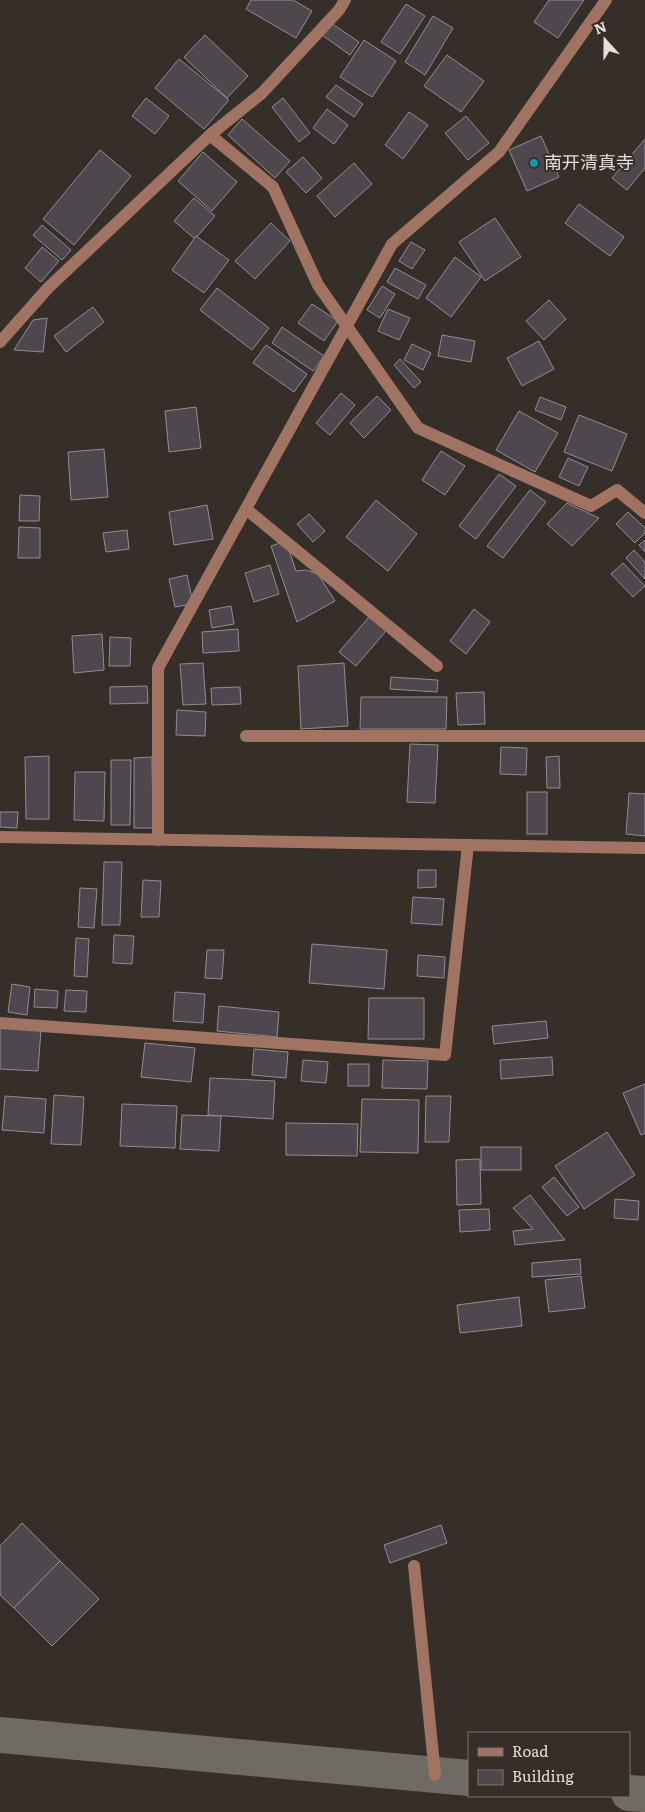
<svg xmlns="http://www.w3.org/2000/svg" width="645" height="1812" font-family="Literata,'Noto Sans SC',serif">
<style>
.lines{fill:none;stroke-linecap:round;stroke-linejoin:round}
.taxiway{stroke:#706a65;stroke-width:36}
.building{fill:#4e484e;stroke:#938c93}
.minor{stroke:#a07362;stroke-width:12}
.culture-dot{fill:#0f9aa8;stroke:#352e29;stroke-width:2}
.labels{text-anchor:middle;stroke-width:4;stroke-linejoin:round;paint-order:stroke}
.poi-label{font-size:18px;fill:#e4dfdc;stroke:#352e29;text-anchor:start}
</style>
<rect width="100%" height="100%" fill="#352e29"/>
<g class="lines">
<g class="taxiway">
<path d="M0 1735 469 1778"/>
<path d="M629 1793 645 1794"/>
</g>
</g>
<g class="building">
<path d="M251 0H293L312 11 296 38 246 9Z"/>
<path d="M549 0H584L558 38 534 22Z"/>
<path d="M406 4 425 16 400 54 381 42Z"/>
<path d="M433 16 453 28 425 75 405 62Z"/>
<path d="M331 23 359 42 350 55 322 35Z"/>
<path d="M205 35 248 76 227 98 184 57Z"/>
<path d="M364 40 396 61 372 97 340 77Z"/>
<path d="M447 55 484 81 461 112 424 86Z"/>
<path d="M179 59 229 100 204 129 155 88Z"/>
<path d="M336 85 363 104 354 117 326 97Z"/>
<path d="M146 98 169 116 155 134 132 116Z"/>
<path d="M283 98 310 133 299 142 272 107Z"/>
<path d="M327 109 348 125 334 144 313 128Z"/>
<path d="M409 112 428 125 403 159 385 145Z"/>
<path d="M466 116 489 143 468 160 445 133Z"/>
<path d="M242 119 290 161 275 178 228 135Z"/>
<path d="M541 136 559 177 527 191 509 150Z"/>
<path d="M645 139V168L627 190 612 178Z"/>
<path d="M100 150 131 176 74 245 43 219Z"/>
<path d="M203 152 237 182 212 211 178 181Z"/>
<path d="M303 157 322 178 306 193 286 172Z"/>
<path d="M354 163 372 184 335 217 317 196Z"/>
<path d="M194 198 215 216 195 239 174 221Z"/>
<path d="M579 204 624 237 610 256 565 223Z"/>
<path d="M495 218 521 257 485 281 459 242Z"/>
<path d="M271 223 290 241 255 279 235 261Z"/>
<path d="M42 225 71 250 62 260 33 235Z"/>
<path d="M196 236 229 260 204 293 172 270Z"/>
<path d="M411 242 425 250 412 269 399 261Z"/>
<path d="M42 247 59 261 41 282 25 268Z"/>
<path d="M455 257 481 277 451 317 426 298Z"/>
<path d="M395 268 426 285 418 299 387 282Z"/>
<path d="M382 286 395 294 380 318 367 310Z"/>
<path d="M217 288 269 328 252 350 200 310Z"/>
<path d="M549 300 566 319 544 340 526 321Z"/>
<path d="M312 304 338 321 324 341 298 323Z"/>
<path d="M93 307 104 322 66 352 54 336Z"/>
<path d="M388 309 410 318 399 340 378 331Z"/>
<path d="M47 318 43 352 14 350 33 320Z"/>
<path d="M282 327 324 356 313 371 272 343Z"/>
<path d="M442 335 475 341 471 362 438 356Z"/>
<path d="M539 341 554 369 522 386 507 358Z"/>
<path d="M412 344 431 353 423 370 404 360Z"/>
<path d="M266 345 307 374 294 392 253 363Z"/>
<path d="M400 359 421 382 414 388 394 365Z"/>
<path d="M341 393 355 405 330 435 316 423Z"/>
<path d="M377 396 391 410 364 438 350 423Z"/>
<path d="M540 397 566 407 561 420 535 410Z"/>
<path d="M196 407 201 448 169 452 165 411Z"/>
<path d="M519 411 558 433 535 472 496 450Z"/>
<path d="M579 415 627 434 612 471 564 452Z"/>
<path d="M104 449 108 497 71 500 68 452Z"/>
<path d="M441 451 465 466 445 495 422 480Z"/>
<path d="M568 458 588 467 579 486 559 477Z"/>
<path d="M499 474 516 486 476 539 459 526Z"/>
<path d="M530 490 546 502 503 558 487 546Z"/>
<path d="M20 495 40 496 39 521H19Z"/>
<path d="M376 500 417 534 388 571 346 537Z"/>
<path d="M567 503 599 518 572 546 547 524Z"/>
<path d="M207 505 213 539 174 545 169 512Z"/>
<path d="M628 512 645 528V533L635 543 616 524Z"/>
<path d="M309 514 325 531 313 542 297 524Z"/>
<path d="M19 527 40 528V558H18Z"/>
<path d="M127 530 129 549 106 552 103 533Z"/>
<path d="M645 540V552L639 545Z"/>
<path d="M286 541 296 571 306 570 318 574 335 601 297 622 271 546Z"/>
<path d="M634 550 645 562V579L626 558Z"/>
<path d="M623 563 645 586 633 597 611 574Z"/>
<path d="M270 565 279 594 254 602 245 573Z"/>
<path d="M187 575 193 604 175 607 169 579Z"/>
<path d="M231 606 234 624 212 628 209 610Z"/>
<path d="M474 609 490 622 466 654 450 641Z"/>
<path d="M369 617 386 631 356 666 339 652Z"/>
<path d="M238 629 239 651 203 653 202 632Z"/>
<path d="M102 634 104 670 74 673 72 636Z"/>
<path d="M110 637 131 638 130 666H109Z"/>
<path d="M203 663 206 704 183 705 180 664Z"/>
<path d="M344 663 348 726 301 729 298 666Z"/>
<path d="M391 677 438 680 437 692 390 689Z"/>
<path d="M147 686 148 703 110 704V687Z"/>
<path d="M240 687 241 704 212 705 211 688Z"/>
<path d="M484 692 485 724 458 725 456 693Z"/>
<path d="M361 697H447L446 729H360Z"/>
<path d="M177 710 206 712 205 736 176 735Z"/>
<path d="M410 744 438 745 435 803 407 802Z"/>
<path d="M501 747 527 748 526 775 500 774Z"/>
<path d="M49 756V819H26L25 757Z"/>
<path d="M559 756 560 788H547L546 757Z"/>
<path d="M152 757 153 828H134V758Z"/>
<path d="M111 760H131L130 825H111Z"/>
<path d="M75 772H105L104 821 74 820Z"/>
<rect x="527" y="792" width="20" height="42"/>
<path d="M629 793 645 794V836L626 834Z"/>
<path d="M0 812H18L17 828 0 827Z"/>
<path d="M104 862H122L120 925H102Z"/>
<path d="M418 870H436V887L418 888Z"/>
<path d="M143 880 161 881 159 917H141Z"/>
<path d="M80 888 97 889 94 928 78 927Z"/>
<path d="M413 897 444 899 442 925 411 923Z"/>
<path d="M114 935 134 936 132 964 113 963Z"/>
<path d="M76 938 89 939 87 977 74 976Z"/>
<path d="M312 944 387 950 384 989 309 983Z"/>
<path d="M207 950H224L222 979 205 978Z"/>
<path d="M418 955 445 957 444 978 417 976Z"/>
<path d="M12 984 30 987 27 1015 8 1012Z"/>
<path d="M35 989 58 991 57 1008 34 1007Z"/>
<path d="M66 990 87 991 86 1012 64 1011Z"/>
<path d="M175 992 205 994 203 1023 173 1021Z"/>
<path d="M369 998H424V1039H368Z"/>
<path d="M219 1006 279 1012 277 1037 217 1031Z"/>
<path d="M546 1021 548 1038 494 1044 492 1026Z"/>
<path d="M0 1027 41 1029 38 1071 0 1069Z"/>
<path d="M145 1043 195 1048 191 1082 141 1077Z"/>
<path d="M254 1049 288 1052 286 1078 252 1075Z"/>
<path d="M552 1057 553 1075 501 1079 500 1060Z"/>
<path d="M303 1060 328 1062 326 1083 301 1081Z"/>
<path d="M383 1060 428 1061 427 1089 382 1088Z"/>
<rect x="348" y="1064" width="21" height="22"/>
<path d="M210 1078 275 1081 273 1119 208 1115Z"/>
<path d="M645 1084V1133L641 1135 623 1093Z"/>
<path d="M54 1095 84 1097 81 1145 51 1144Z"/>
<path d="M5 1096 46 1099 44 1133 2 1130Z"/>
<path d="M426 1096H451L449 1142H425Z"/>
<path d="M362 1099 419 1100 418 1153 360 1152Z"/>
<path d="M122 1104 177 1106 175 1148 120 1146Z"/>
<path d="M182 1115 221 1116 219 1151 180 1149Z"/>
<path d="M286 1123 358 1124 357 1156 286 1155Z"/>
<path d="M607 1132 635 1175 584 1209 555 1166Z"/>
<rect x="481" y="1147" width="40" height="23"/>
<path d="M480 1159 481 1204 457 1205 456 1160Z"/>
<path d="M554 1177 579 1207 567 1216 542 1187Z"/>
<path d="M530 1195 565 1240 515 1245 513 1231 533 1229 513 1208Z"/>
<path d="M615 1199 639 1201 638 1220 614 1218Z"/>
<path d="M489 1209 490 1230 460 1232 459 1210Z"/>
<path d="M580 1259 581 1274 532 1277V1263Z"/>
<path d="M581 1276 585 1308 549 1312 545 1280Z"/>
<path d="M519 1297 522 1326 460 1333 457 1305Z"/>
<path d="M22 1523 60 1561 14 1608 0 1595V1546Z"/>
<path d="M441 1525 447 1543 390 1563 384 1545Z"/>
<path d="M60 1561 99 1599 52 1646 14 1608Z"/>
</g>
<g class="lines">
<g class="minor">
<path d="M210 135 273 187 318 285 418 428 591 506 617 490 645 513"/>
<path d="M0 342 48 288 210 135 262 93 339 10 345 0"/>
<path d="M246 509 437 666"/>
<path d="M246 736H645"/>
<path d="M0 837 645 848"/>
<path d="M158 840V668L392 244 499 152 606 0"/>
<path d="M0 1023 445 1055 468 845"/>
<path d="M414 1566 435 1775"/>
</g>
</g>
<circle class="culture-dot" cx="534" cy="163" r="5"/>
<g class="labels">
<g class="poi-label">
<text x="544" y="169">南开清真寺</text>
</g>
</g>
<rect x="468" y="1732" width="162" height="65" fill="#352e29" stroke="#7b7571"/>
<rect x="478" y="1748" width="25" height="8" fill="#a07362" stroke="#7b7571"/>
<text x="512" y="1757" font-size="15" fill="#e4dfdc">Road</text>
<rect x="478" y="1770" width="25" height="15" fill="#4e484e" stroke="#7b7571"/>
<text x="512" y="1782" font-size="15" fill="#e4dfdc">Building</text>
<g transform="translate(605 40) rotate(339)" stroke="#352e29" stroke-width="4" paint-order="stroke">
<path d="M0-4L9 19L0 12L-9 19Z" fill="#e4dfdc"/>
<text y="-8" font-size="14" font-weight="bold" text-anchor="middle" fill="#e4dfdc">N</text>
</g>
</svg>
